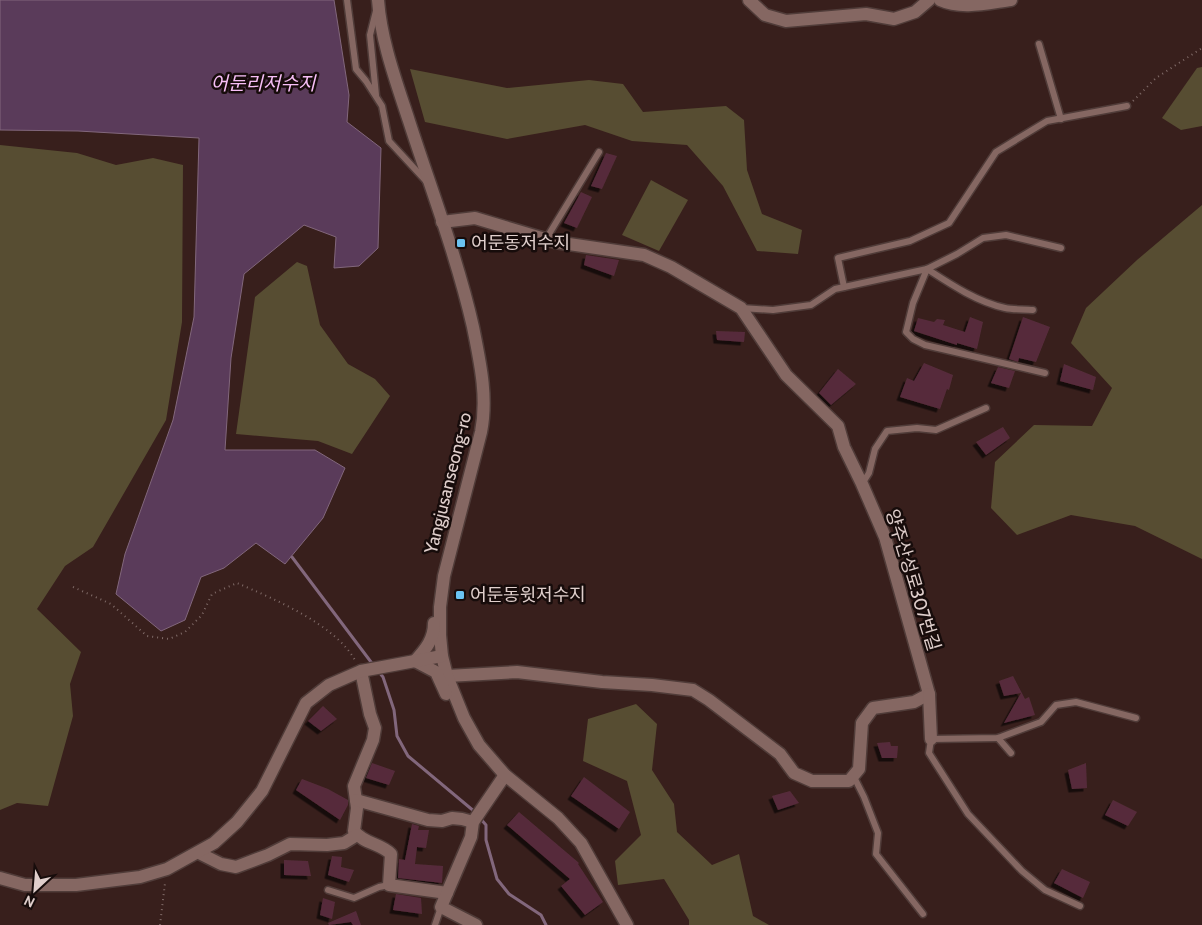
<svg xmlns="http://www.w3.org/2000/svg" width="1202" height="925" font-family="Cabin,'Noto Sans KR',sans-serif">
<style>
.green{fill:#574d32}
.water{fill:#5a3b5a;stroke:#82677c}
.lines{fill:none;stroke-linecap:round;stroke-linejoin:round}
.stream{stroke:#82677c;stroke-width:3}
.building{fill:#562c3b;filter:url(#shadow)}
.lane-casing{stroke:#503c39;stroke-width:9}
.street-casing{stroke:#503c39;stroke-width:15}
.secondary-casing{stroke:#503c39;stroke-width:15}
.path{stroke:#816c69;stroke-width:2;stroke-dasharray:1 4;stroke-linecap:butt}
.lane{stroke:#856762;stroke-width:6}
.street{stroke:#856762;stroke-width:12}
.secondary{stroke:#856762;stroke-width:12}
.poi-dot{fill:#6bc3f2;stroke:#170c0b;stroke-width:2}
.labels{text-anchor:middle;stroke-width:5;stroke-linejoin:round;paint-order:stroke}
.poi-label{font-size:18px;fill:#e0cfcc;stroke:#170c0b;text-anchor:start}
.street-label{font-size:18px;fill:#e0cfcc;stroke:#170c0b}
.water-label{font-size:19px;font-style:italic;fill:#f7bff7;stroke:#170c0b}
</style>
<defs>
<filter id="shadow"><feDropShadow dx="-3.5" dy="3.5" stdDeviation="0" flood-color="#0009"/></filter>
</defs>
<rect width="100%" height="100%" fill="#381f1c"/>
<g class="green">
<path d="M1202 67V126L1181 130 1162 118 1197 68Z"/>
<path d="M410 69 507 88 589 80 623 84 643 112 726 106 744 120 747 170 762 214 802 230 798 254 757 251 723 186 687 145 632 141 585 125 507 139 425 122Z"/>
<path d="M0 145 77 153 116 165 153 158 183 165 182 322 166 420 93 547 65 566 37 609 81 652 70 684 73 716 48 806 17 803 0 810Z"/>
<path d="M651 180 688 200 659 251 622 235Z"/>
<path d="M1202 205V559L1135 526 1071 515 1017 535 991 508 995 462 1034 425 1092 426 1112 388 1071 343 1086 308 1137 260Z"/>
<path d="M297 262 307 266 320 325 348 364 375 379 390 396 352 454 318 441 236 434 255 297Z"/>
<path d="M636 704 657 724 652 770 674 804 677 832 712 865 739 854 753 916 769 925H689V920L664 879 618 885 615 861 641 835 627 781 583 761 588 719Z"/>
</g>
<path class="water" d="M0 0H334L349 95 347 122 381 148 378 248 359 266 334 268 336 237 304 225 244 274 231 358 225 450H315L345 468 323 518 285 564 256 543 224 568 201 577 185 620 161 631 116 594 125 554 173 420 194 317 199 138 78 131 0 130Z"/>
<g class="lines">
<g class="stream">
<path d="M292 557 374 666"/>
<path d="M378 671 383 677 394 710 397 736 408 756 475 812"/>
<path d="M479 817 486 825V840L497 879 509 894 541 915 546 925"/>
</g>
</g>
<g class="building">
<path d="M606 153 617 156 602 189 591 186Z"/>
<path d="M581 192 592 197 577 228 564 223Z"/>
<path d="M586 255 619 260 614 276 584 265Z"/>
<path d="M970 317 983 322 977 349 957 343V345L914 331 918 318 934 322 937 319 945 320 943 325 965 332Z"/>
<path d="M1023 317 1050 327 1036 362 1019 358 1018 362 1009 359Z"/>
<path d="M716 331 745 332 744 342 717 340Z"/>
<path d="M924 363 953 375 949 390 947 389 940 409 900 397 907 378 914 381Z"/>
<path d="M1064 364 1096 377 1093 390 1060 381Z"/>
<path d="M998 367 1015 371 1009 388 991 383Z"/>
<path d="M838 369 856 384 831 405 819 393Z"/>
<path d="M1003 427 1010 438 986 455 976 442Z"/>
<path d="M1013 676 1025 699 1029 697 1035 715 1004 723 1021 693 1004 696 999 681Z"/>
<path d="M323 706 337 719 321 731 308 721Z"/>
<path d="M890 742 891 746H898L897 758H882L877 743Z"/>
<path d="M372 763 395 771 389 785 366 778Z"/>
<path d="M1086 763 1087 788 1072 789 1068 770Z"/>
<path d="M584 777 630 812 619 829 571 796Z"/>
<path d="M302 779 328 789 348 800V805L340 820 296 790Z"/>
<path d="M790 791 799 803 778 810 772 796Z"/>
<path d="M1113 800 1137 812 1128 826 1105 815Z"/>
<path d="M519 812 579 863 578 864 603 902 585 915 561 886 570 879 507 825Z"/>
<path d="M412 824 419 826 418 830H429L426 848 417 847 415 864 443 866 442 883 398 878 399 859 405 860Z"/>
<path d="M332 856 342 857 341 867 354 870 349 882 328 875Z"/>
<path d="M284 860 308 861 311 876 284 875Z"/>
<path d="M1062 869 1090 882 1083 898 1054 883Z"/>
<path d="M396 894 421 898 422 914 393 910Z"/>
<path d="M323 898 335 902 332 919 320 915Z"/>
<path d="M356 911 361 925H353L351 922 329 925 328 923Z"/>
</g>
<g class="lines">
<defs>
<g id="lane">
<path d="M347 0 356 69 366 81 382 106 389 141 426 181"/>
<path d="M376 11 370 35 376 95"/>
<path d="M1039 44 1061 119"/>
<path d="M546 239 599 152"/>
<path d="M927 269 913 303 906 332 913 339 925 345 1045 373"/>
<path d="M927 269C950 284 977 302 1005 308 1014 310 1024 309 1033 310"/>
<path d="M844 287 838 258 910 241 949 223 996 152 1047 121 1127 106"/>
<path d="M741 308 773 310 811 305 835 289 927 269 957 254 983 238 1006 235 1061 248"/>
<path d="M862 484 869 473 875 449 887 431 917 428 936 430 986 408"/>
<path d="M998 738 1011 753"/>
<path d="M854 777 864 797 878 833 876 854 923 914"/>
<path d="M328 890 354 898 379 887 389 885"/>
<path d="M1080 906 1045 890 1022 871 968 814 929 753 931 739 998 738 1041 722 1056 705 1076 702 1136 718"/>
<path d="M435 925 441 907"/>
</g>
<g id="street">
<path d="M749 0 765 15 786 21 866 14 894 19 915 12 929 0"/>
<path d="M940 0C962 10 988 3 1011 0"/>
<path d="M442 222 475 218 555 242 644 255 671 267 741 308 786 375 838 426 844 447 862 484 885 537 929 694 914 702 873 708 862 723 859 769 849 781H812L794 773 780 754 709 700 693 690 652 685 602 682 517 672 447 676"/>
<path d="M361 671 370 714 375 728 373 740 354 786 357 808 354 831C364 844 380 843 391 854L389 885 447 893"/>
<path d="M929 694 931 739"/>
<path d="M356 800 428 820 442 821 452 818 462 819 473 822"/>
<path d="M199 853 221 864 236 867 268 855 290 844 327 845 344 843 357 835"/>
<path d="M476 925 441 907 471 837 473 822 505 775"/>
</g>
<g id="secondary">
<path d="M378 0C381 41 396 81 409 121 431 189 457 257 473 327 480 362 488 397 481 432L444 576 440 607V635L442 656 447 676 464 718 479 745 505 775 558 818 581 843 627 925"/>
<path d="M434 623C434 639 426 649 415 661L436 672 446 694"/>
<path d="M0 878 25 885H76L140 877 167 869 214 843 237 822 262 791 306 703 329 685 361 671 442 656"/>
</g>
</defs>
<use href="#lane" class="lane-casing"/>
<use href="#street" class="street-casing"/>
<use href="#secondary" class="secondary-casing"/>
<g class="path">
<path d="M1133 101 1156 78 1202 48"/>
<path d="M73 587 111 604 147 636 169 639 185 632 202 615 212 594 237 583C274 599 337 625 356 662"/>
<path d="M160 925 165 883"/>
</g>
<use href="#lane" class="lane"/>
<use href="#street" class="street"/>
<use href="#secondary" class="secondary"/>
</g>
<g class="poi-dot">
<rect x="456" y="238" width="10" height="10" rx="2.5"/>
<rect x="455" y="590" width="10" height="10" rx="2.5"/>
</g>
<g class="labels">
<g class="poi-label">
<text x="471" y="249">어둔동저수지</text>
<text x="470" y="601">어둔동윗저수지</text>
</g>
<g class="street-label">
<text transform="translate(448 483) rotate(-76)" y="6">Yangjusanseong-ro</text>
<text transform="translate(913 580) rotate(73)" y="6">양주산성로307번길</text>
</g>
<g class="water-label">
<text x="263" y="90">어둔리저수지</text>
</g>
</g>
<g transform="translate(35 890) rotate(206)" stroke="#170c0b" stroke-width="4" paint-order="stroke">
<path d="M0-4L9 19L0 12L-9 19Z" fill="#e0cfcc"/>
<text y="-8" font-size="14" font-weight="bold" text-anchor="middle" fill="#e0cfcc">N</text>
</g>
</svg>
